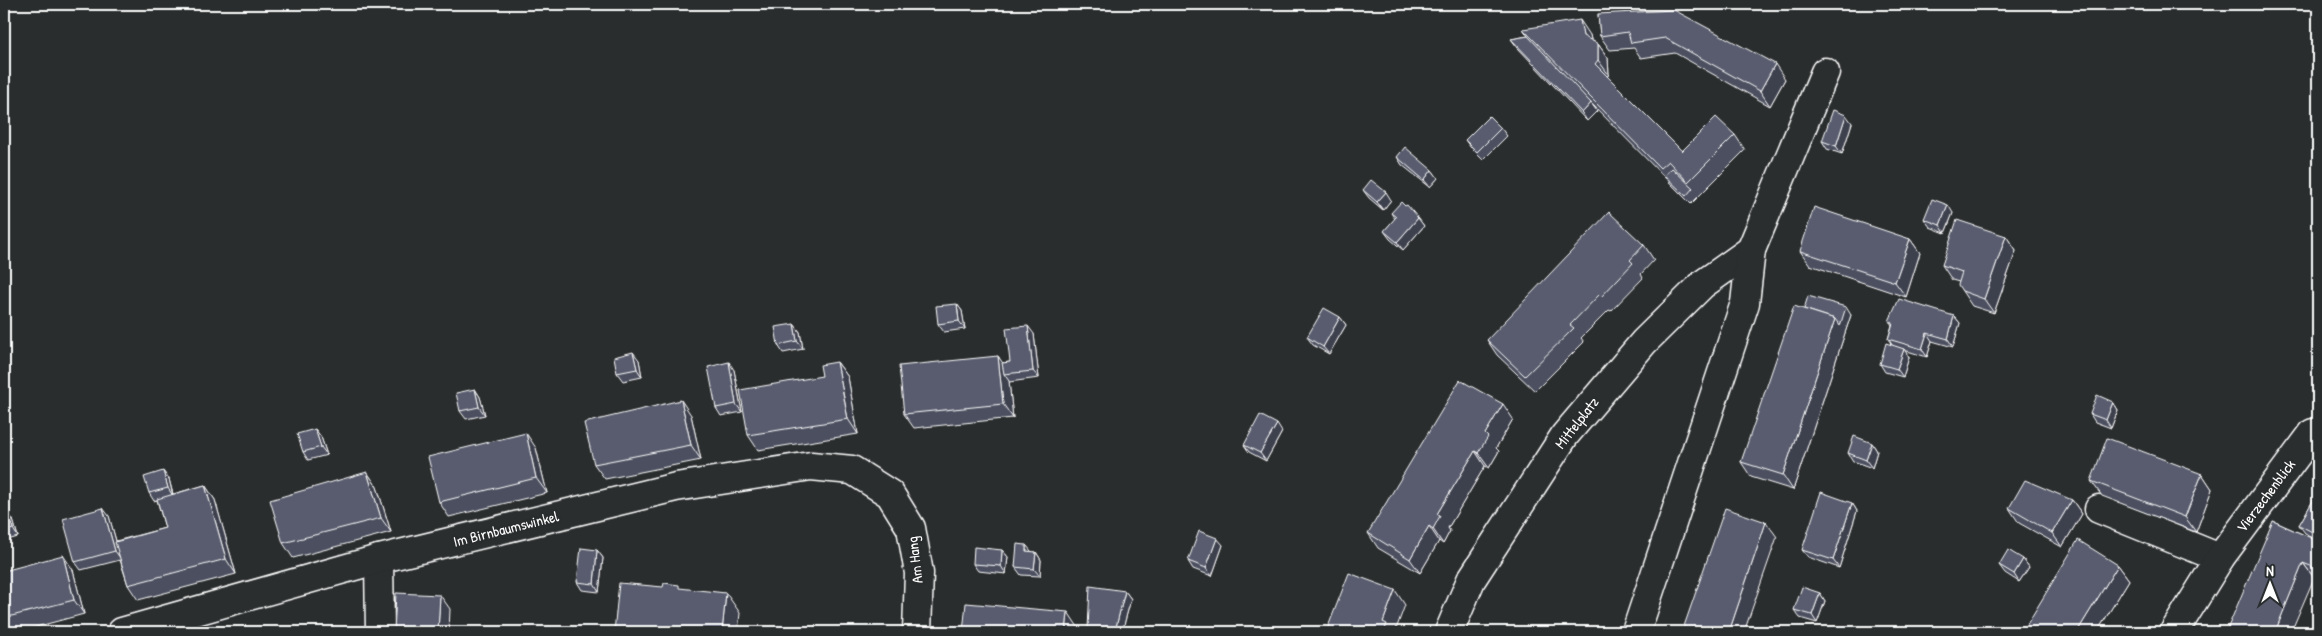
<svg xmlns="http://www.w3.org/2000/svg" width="2322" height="636" font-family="'Patrick Hand',sans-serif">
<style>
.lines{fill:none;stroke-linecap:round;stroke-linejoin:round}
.street-casing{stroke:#fff;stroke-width:31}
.street{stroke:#2a2d2e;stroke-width:28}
.wall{fill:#4c4f5f;stroke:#fff}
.shaded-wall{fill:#3e404d;stroke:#fff}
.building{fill:#585c6e;stroke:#fff}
.labels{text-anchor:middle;stroke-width:5;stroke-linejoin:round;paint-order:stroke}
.street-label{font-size:15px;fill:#fff;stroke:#2a2d2e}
</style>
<rect width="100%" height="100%" fill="#2a2d2e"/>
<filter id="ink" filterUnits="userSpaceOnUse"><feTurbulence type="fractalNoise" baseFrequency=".02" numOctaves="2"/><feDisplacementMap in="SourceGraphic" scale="10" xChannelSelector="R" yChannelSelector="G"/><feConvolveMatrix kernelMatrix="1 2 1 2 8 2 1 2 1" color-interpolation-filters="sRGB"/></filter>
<g filter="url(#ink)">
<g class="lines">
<defs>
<g id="street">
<path d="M2099 509 2220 558"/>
<path d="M379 559 380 632"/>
<path d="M122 632 379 559 676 487 811 466 852 470 890 494 911 528 919 573 917 632"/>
<path d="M1449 632 1471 580 1565 435 1644 342 1703 284 1751 250"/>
<path d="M1636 632 1745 303 1751 250 1825 72"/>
<path d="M2174 632 2220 558 2313 433"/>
</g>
</defs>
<use href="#street" class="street-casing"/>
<use href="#street" class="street"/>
</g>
<g class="wall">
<path d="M1598 14 1785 79 1770 106 1675 53 1641 58 1634 48 1610 50 1600 36Z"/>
<path d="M1523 29 1590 35 1591 40 1598 44 1608 58 1609 75 1607 76 1682 151 1735 135 1745 150 1691 204 1583 95 1591 103 1597 111 1587 121 1517 47 1511 39 1528 36Z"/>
<path d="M1852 123 1842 154 1827 149 1822 141Z"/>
<path d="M1501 128 1507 136 1483 160 1471 148 1465 140Z"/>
<path d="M1397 157 1432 170 1438 178 1430 187 1402 165Z"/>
<path d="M1363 190 1391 200 1383 210 1369 198Z"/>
<path d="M1391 213 1418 218 1424 226 1403 250 1390 239 1384 231 1395 219Z"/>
<path d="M1953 213 1945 233 1930 227 1924 219Z"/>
<path d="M2006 236 2016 251 1994 313 1972 306 1962 291 1959 282 1952 280 1942 265Z"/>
<path d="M1910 239 1920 253 1906 297 1810 265 1800 251Z"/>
<path d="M1644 245 1654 260 1641 274 1643 278 1611 311 1609 310 1581 338 1584 342 1535 391 1497 355 1487 340Z"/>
<path d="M957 304 962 311 965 329 944 332 938 324Z"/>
<path d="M1804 309 1851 315 1793 490 1751 477 1741 462Z"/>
<path d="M1954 316 1960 323 1953 347 1932 341 1927 357 1904 350 1909 357 1903 377 1885 372 1880 364 1893 346 1888 339 1892 325 1889 321Z"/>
<path d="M1340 317 1346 325 1329 354 1313 345 1307 337Z"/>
<path d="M794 324 800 332 803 349 783 353 778 345Z"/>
<path d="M1034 334 1039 378 1009 382 1013 418 914 428 904 414 998 356 1002 363 1010 362Z"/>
<path d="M639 360 642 377 623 381 617 373Z"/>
<path d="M837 362 848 377 858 434 758 450 748 435 822 376Z"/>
<path d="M734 370 742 412 721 416 716 408Z"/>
<path d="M475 389 480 397 485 415 466 419 460 411Z"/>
<path d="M2113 402 2118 410 2111 428 2095 422 2090 414Z"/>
<path d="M691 415 701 460 605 479 594 464Z"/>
<path d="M1513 419 1496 448 1499 451 1489 468 1485 466 1448 528 1450 531 1443 544 1439 541 1420 573 1378 548 1368 533Z"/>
<path d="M315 429 321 437 327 455 308 460 303 452Z"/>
<path d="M1282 432 1266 461 1249 452 1244 445Z"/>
<path d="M1872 443 1877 451 1872 468 1853 461 1848 453Z"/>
<path d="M536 448 547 493 449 517 439 502Z"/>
<path d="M367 472 377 487 391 532 293 558 283 543Z"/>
<path d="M2202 474 2212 489 2196 532 2102 496 2091 481Z"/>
<path d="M169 479 173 494 205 485 215 500 236 574 138 600 128 585 120 560 81 570 75 562 109 516 116 541 165 528 157 500 154 501 149 493Z"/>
<path d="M2318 492V540L2305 533 2299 525Z"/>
<path d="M2072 500 2082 514 2062 547 2019 523 2009 508Z"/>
<path d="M1852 503 1857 511 1839 568 1808 557 1802 550Z"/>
<path d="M7 512 13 520 18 537 4 541V513Z"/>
<path d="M2273 521 2318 541V580L2314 578Z"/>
<path d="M1026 545 1031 552H1036L1041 560 1040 576 1021 575 1015 567Z"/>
<path d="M1223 545 1212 576 1193 569 1188 561Z"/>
<path d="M597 550 603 558 599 592 582 590 577 582Z"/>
<path d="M1002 550 1008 557 1006 574 978 571 973 564Z"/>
<path d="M2023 559 2029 567 2019 582 2005 573 1999 565Z"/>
<path d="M2118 565 2129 580 2097 632H2030L2026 626Z"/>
<path d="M73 570 84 614 17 632H4V571Z"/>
<path d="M1125 591 1131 599 1122 632H1090L1088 629Z"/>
<path d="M1820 593 1825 601 1817 623 1800 618 1794 610Z"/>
</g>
<g class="shaded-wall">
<path d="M1580 20 1590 35 1593 50 1583 36Z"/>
<path d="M1598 44 1608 58 1609 75 1598 60Z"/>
<path d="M1775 64 1785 79 1770 106 1760 91Z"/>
<path d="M1591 103 1597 111 1587 121 1582 113Z"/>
<path d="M1846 115 1852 123 1842 154 1836 146Z"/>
<path d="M1432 170 1438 178 1430 187 1424 180Z"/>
<path d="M1386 192 1391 200 1383 210 1377 202Z"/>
<path d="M1948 205 1953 213 1945 233 1940 225Z"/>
<path d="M1418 218 1424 226 1403 250 1397 242Z"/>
<path d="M2006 236 2016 251 1994 313 1984 299Z"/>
<path d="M1910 239 1920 253 1906 297 1895 282Z"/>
<path d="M957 304 962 311 965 329 959 321Z"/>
<path d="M1846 307 1851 315 1793 490 1783 475 1835 319Z"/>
<path d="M1954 316 1960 323 1953 347 1948 339Z"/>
<path d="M1340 317 1346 325 1329 354 1323 347Z"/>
<path d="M794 324 800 332 803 349 797 341Z"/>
<path d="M1028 326 1034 334 1039 378 1033 371Z"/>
<path d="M1927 333 1932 341 1927 357 1922 349Z"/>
<path d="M1904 349 1909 357 1903 377 1897 369Z"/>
<path d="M633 352 639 360 642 377 637 369Z"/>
<path d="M998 356 1008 371 1004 374 1009 381 1013 418 1003 404Z"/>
<path d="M729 362 734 370 742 412 736 404Z"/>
<path d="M837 362 848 377 858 434 848 419Z"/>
<path d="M475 389 480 397 485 415 479 407Z"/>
<path d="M681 400 691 415 701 460 691 445Z"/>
<path d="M2113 402 2118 410 2111 428 2106 420Z"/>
<path d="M1503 404 1513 419 1496 448 1499 451 1489 468 1478 453 1485 434Z"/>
<path d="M1277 424 1282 432 1266 461 1260 453Z"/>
<path d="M315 429 321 437 327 455 321 447Z"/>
<path d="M526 433 536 448 547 493 536 478Z"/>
<path d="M1872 443 1877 451 1872 468 1866 460Z"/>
<path d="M1475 451 1485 466 1448 528 1450 531 1443 544 1433 529 1437 514Z"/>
<path d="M163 471 169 479 173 496 168 488Z"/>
<path d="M367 472 377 487 391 532 381 518Z"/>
<path d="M2202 474 2212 489 2196 532 2185 517Z"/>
<path d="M205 485 215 500 236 574 226 559Z"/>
<path d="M2072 500 2082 514 2062 547 2052 533Z"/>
<path d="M1852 503 1857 511 1839 568 1833 560Z"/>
<path d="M103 508 109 516 121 559 115 551Z"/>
<path d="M7 512 13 520 18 537 13 529Z"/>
<path d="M1766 522 1777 537 1744 632H1729Z"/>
<path d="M1429 526 1439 541 1420 573 1410 559Z"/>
<path d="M1217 538 1223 545 1212 576 1206 568Z"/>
<path d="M1026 545 1032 552 1026 551Z"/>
<path d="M597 550 603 558 599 592 594 584Z"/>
<path d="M1002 550 1008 557 1006 574 1001 566Z"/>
<path d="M1036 552 1041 560 1040 576 1034 569Z"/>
<path d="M63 555 73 570 84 614 74 600Z"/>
<path d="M2023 559 2029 567 2019 582 2014 574Z"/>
<path d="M2303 563 2314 578 2291 632H2275Z"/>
<path d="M2118 565 2129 580 2097 632H2077Z"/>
<path d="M1395 590 1405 605 1395 632H1384L1383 622Z"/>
<path d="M1125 591 1131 599 1122 632H1116L1115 631Z"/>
<path d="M726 593 740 613 738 632H722Z"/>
<path d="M1820 593 1825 601 1817 623 1812 615Z"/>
<path d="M440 595 450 609 449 632H438Z"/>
<path d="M1068 612 1078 627V632H1066Z"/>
</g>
<g class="building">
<path d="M1674 10 1775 64 1760 91 1665 38 1631 43 1628 32 1600 36 1598 14Z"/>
<path d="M1580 20 1583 36 1598 44V60L1595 64 1682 151 1716 117 1735 135 1688 182 1668 161 1660 168 1523 29Z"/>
<path d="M1528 36 1591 103 1582 113 1511 39Z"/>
<path d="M1833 110 1846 115 1836 146 1822 141Z"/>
<path d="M1489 116 1501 128 1477 152 1465 140Z"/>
<path d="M1405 147 1432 170 1424 180 1397 157Z"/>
<path d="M1672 168 1693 188 1686 196 1664 175Z"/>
<path d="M1371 180 1386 192 1377 202 1363 190Z"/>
<path d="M1932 199 1948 205 1940 225 1924 219Z"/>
<path d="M1401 202 1405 206 1407 205 1418 218 1397 242 1384 231 1396 217 1391 213Z"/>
<path d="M1814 207 1910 239 1895 282 1800 251Z"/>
<path d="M1609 212 1644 245 1630 260 1633 263 1601 297 1599 295 1570 325 1574 328 1525 376 1487 340Z"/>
<path d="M1957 220 2006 236 1984 299 1962 291 1958 285 1962 272 1942 265Z"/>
<path d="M1808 296 1846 307 1840 326 1835 319 1804 309Z"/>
<path d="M1899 299 1954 316 1948 339 1927 333 1922 349 1888 339 1893 323 1889 321Z"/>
<path d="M957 304 959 321 938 324 936 306Z"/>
<path d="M1794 306 1835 319 1783 475 1741 462Z"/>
<path d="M1324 308 1340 317 1323 347 1307 337Z"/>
<path d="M794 324 797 341 778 345 775 327Z"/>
<path d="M1028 326 1033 371 1004 374 1002 363 1010 362 1006 328Z"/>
<path d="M1886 343 1904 349 1897 369 1880 364Z"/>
<path d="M633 352 637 369 617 373 614 357Z"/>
<path d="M998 356 1003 404 904 414 899 366Z"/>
<path d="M729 362 736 404 716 408 708 367Z"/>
<path d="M837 362 848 419 748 435 740 390 822 376 820 365Z"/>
<path d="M1460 380 1503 404 1485 434 1488 437 1478 453 1475 451 1437 514 1440 516 1433 529 1429 526 1410 559 1368 533Z"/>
<path d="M475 389 479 407 460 411 456 393Z"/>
<path d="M2097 395 2113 402 2106 420 2090 414Z"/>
<path d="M681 400 691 445 594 464 584 423Z"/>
<path d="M1260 415 1277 424 1260 453 1244 445Z"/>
<path d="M315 429 321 447 303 452 297 434Z"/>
<path d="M526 433 536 478 439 502 428 457Z"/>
<path d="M1854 436 1872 443 1866 460 1848 453Z"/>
<path d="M2107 438 2202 474 2185 517 2091 481Z"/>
<path d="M163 471 168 488 149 493 144 477Z"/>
<path d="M367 472 381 518 283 543 270 500Z"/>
<path d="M2025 480 2072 500 2052 533 2009 508Z"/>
<path d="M205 485 226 559 128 585 115 542 165 528 157 499Z"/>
<path d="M1821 492 1852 503 1833 560 1802 550Z"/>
<path d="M2318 492V535L2299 525Z"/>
<path d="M103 508 115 551 75 562 63 519Z"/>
<path d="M1725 508 1766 522 1729 632H1682Z"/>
<path d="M7 512 13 529 4 532V513Z"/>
<path d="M2273 521 2318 541V569L2303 563 2275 632H2226Z"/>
<path d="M1199 531 1217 538 1206 568 1188 561Z"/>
<path d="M2078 540 2118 565 2077 632H2035L2026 626Z"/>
<path d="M1017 544 1026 545V551L1036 552 1034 569 1015 567Z"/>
<path d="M974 547 1002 550 1001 566 973 564Z"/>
<path d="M581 548 597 550 594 584 577 582Z"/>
<path d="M2008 550 2023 559 2014 574 1999 565Z"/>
<path d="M63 555 74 600 4 618V571Z"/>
<path d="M1349 573 1395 590 1383 622 1387 624 1384 632H1326Z"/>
<path d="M619 583 663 587 664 583 679 585V588L726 593 722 632H614Z"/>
<path d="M1090 586 1125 591 1115 631 1088 629Z"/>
<path d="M1802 587 1820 593 1812 615 1794 610Z"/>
<path d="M396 593 440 595 438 632H394Z"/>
<path d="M966 603 1068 612 1066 632H963Z"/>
<path d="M256 627 295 632H255Z"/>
</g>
</g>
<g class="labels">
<g class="street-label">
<text transform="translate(1577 423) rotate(-52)" y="5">Mittelplatz</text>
<text transform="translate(2266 496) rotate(-53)" y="5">Vierzechenblick</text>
<text transform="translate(506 529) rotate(-14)" y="5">Im Birnbaumswinkel</text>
<text transform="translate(915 560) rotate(-97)" y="5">Am Hang</text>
</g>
</g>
<rect width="2322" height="636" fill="none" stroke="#2a2d2e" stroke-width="20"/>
<rect x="10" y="10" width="2302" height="616" fill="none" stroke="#fff" stroke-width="2" filter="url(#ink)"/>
<g transform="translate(2270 584)" stroke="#2a2d2e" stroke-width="4" paint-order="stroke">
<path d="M0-4L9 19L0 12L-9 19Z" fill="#ffffff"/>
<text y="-8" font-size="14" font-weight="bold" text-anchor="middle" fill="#ffffff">N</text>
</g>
</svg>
